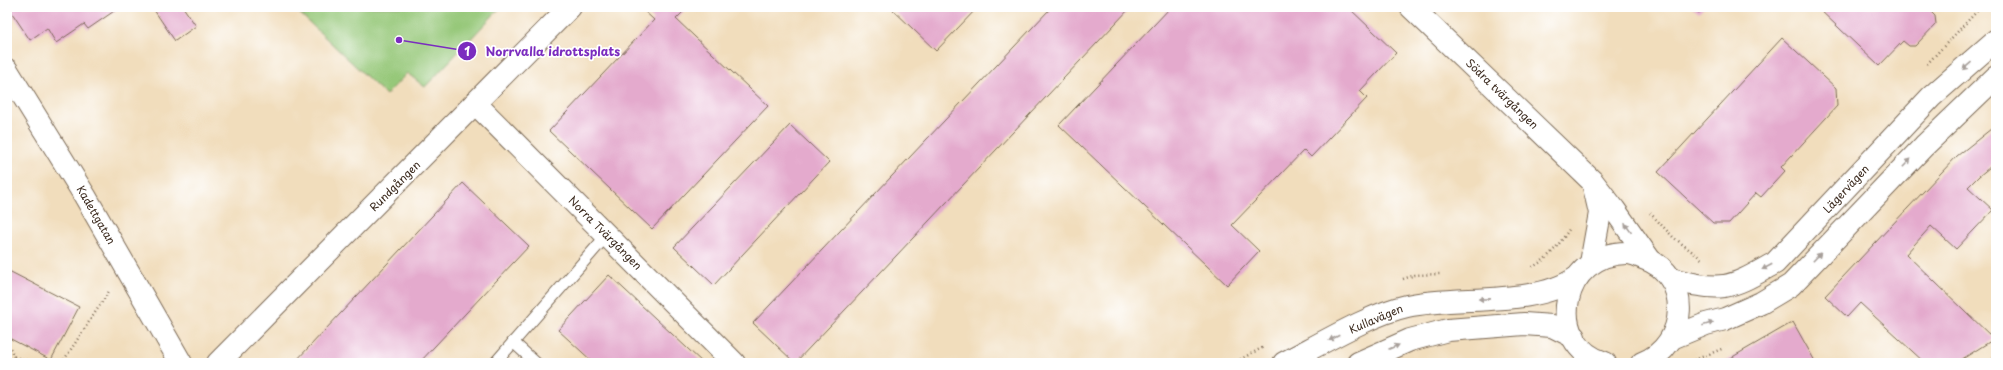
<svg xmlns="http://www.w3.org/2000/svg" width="2003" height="370" font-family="'Playpen Sans',sans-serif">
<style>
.green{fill:#96c879;stroke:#68794c}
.building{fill:#e4aacd}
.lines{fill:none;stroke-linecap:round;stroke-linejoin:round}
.lane-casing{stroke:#7b6955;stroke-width:13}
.street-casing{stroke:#7b6955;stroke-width:24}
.secondary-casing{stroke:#7b6955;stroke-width:24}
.path{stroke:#7b6955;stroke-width:2.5;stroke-dasharray:1 3;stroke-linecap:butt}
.lane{stroke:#fff;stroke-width:11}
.street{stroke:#fff;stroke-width:22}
.secondary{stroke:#fff;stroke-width:22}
.oneway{fill:#a79f9a}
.labels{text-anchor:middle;stroke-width:3.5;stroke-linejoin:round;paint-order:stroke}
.street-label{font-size:11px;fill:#3b2a1e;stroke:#fff}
.leader{fill:none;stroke:#7b2cbf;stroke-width:1.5}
.callout-dot{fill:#7b2cbf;stroke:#fff;stroke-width:1.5}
.mark-label{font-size:12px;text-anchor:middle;font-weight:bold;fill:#fff}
.callout-label{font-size:12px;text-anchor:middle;font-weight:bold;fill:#7b2cbf;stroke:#fff;stroke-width:3.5;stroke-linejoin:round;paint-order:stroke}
</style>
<rect width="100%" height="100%" fill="#fff"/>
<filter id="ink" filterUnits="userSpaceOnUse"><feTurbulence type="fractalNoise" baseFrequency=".025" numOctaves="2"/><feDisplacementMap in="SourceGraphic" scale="8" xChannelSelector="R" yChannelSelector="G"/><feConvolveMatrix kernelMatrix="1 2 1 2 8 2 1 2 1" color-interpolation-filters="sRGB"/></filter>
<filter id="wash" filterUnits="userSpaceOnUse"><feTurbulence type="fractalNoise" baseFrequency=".012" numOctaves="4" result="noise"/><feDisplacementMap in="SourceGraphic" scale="16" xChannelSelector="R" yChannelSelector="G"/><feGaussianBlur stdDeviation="0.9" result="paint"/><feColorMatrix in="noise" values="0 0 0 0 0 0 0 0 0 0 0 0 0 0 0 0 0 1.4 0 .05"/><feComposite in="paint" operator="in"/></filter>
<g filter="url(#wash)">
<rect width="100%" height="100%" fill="#f1ddbc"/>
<path class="green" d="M293 7H501L425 87 407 73 386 95Z"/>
<g id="blocks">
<g class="building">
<path d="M8 7H120L88 29 84 24 56 43 47 28 30 40Z"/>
<path d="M152 7H183L196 26 175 41Z"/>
<path d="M640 7H688L676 19 768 106 652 229 549 131 654 20Z"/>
<path d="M890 7H978L936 51Z"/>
<path d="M1046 7H1131L795 363 753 323 1049 10Z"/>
<path d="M1171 7H1348L1396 53 1360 91 1367 98 1311 157 1304 150 1232 225 1259 251 1227 285 1059 125Z"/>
<path d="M1692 7H1704L1699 13Z"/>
<path d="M1819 7H1935L1931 12 1935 16 1936 24 1915 46H1909L1903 41 1879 66 1818 8Z"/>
<path d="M1782 38 1836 88 1837 106 1781 167 1785 171 1761 197 1756 193 1729 223H1713L1658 172Z"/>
<path d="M790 125 829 162 714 285 674 247Z"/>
<path d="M1996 125V165L1995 163 1979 176 1968 187 1993 210 1956 249 1931 226 1906 254 1994 339 1956 363H1925L1860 303 1847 317 1825 296 1957 156Z"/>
<path d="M463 183 529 246 419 363H294Z"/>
<path d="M7 270 79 307 51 360 7 337Z"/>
<path d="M609 275 703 363H594L558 330Z"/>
<path d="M1793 322 1816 363H1722Z"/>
</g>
</g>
</g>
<g filter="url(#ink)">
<use href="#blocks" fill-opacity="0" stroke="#7b6955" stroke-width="1"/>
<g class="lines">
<defs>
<g id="lane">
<path d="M513 342 536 363"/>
<path d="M495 363 607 235"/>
</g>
<g id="street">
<path d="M1411 7 1593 182 1614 209 1650 260"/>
<path d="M7 70 85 196 181 363"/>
<path d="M476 104 734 363"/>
<path d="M1591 263 1600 213 1594 187"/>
<path d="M218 363 570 7"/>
</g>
<g id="secondary">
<path d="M1671 279C1687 283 1707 288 1724 286 1742 283 1758 272 1775 263L1931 97 1996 40"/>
<path d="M1672 338 1706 324 1725 319 1761 303 1791 285 1924 146 1996 77"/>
<path d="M1284 363C1319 345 1370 314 1407 306 1457 295 1534 307 1576 278"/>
<path d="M1358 363 1410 340 1448 330 1524 324 1552 326 1574 337"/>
<path d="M1605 363C1543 344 1560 251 1629 253 1634 254 1639 256 1643 258 1693 274 1689 346 1642 363"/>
</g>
</defs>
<use href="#lane" class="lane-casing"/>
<use href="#street" class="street-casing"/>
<use href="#secondary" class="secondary-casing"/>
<g class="path">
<path d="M1927 64 1981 7"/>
<path d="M1650 213 1673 237 1703 260"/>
<path d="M1532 267C1548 260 1561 242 1570 228"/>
<path d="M1403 279 1415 275 1440 274"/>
<path d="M7 341 14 357 13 363"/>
<path d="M14 357 37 363"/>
<path d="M62 363 110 290"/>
<path d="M1233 363 1264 347"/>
<path d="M1687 363 1724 348"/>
<path d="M1986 363 1996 357"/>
</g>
<use href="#lane" class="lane"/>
<use href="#street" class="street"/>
<use href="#secondary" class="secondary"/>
</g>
<defs><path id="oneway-solid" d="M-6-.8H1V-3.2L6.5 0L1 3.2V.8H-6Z"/></defs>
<g class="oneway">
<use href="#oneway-solid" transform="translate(1967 66) rotate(139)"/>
<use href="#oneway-solid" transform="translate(1907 163) rotate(-46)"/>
<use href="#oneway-solid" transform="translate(1628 228) rotate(-125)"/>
<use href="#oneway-solid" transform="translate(1817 257) rotate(-46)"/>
<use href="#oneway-solid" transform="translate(1767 267) rotate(152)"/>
<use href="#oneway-solid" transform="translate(1484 299) rotate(179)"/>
<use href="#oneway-solid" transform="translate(1708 324) rotate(-18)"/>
<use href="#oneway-solid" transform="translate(1334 338) rotate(153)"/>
<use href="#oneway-solid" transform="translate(1394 347) rotate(-23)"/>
</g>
</g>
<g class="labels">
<g class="street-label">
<text transform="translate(1502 94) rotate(44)" y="4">Södra tvärgången</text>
<text transform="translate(395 186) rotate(-45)" y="4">Rundgången</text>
<text transform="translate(1846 189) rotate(-47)" y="4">Lägervägen</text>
<text transform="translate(96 215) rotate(60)" y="4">Kadettgatan</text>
<text transform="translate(605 233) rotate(45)" y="4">Norra Tvärgången</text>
<text transform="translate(1376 319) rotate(-23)" y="4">Kullavägen</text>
</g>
</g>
<path class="leader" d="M399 40L467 51"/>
<g class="callout-dot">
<circle cx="399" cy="40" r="4"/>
<circle cx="467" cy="51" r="10"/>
</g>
<g class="mark-label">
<text x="467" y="56">1</text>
</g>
<g class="callout-label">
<text x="553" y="56">Norrvalla idrottsplats</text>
</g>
<rect width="2003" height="370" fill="none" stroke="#fff" stroke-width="24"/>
</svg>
